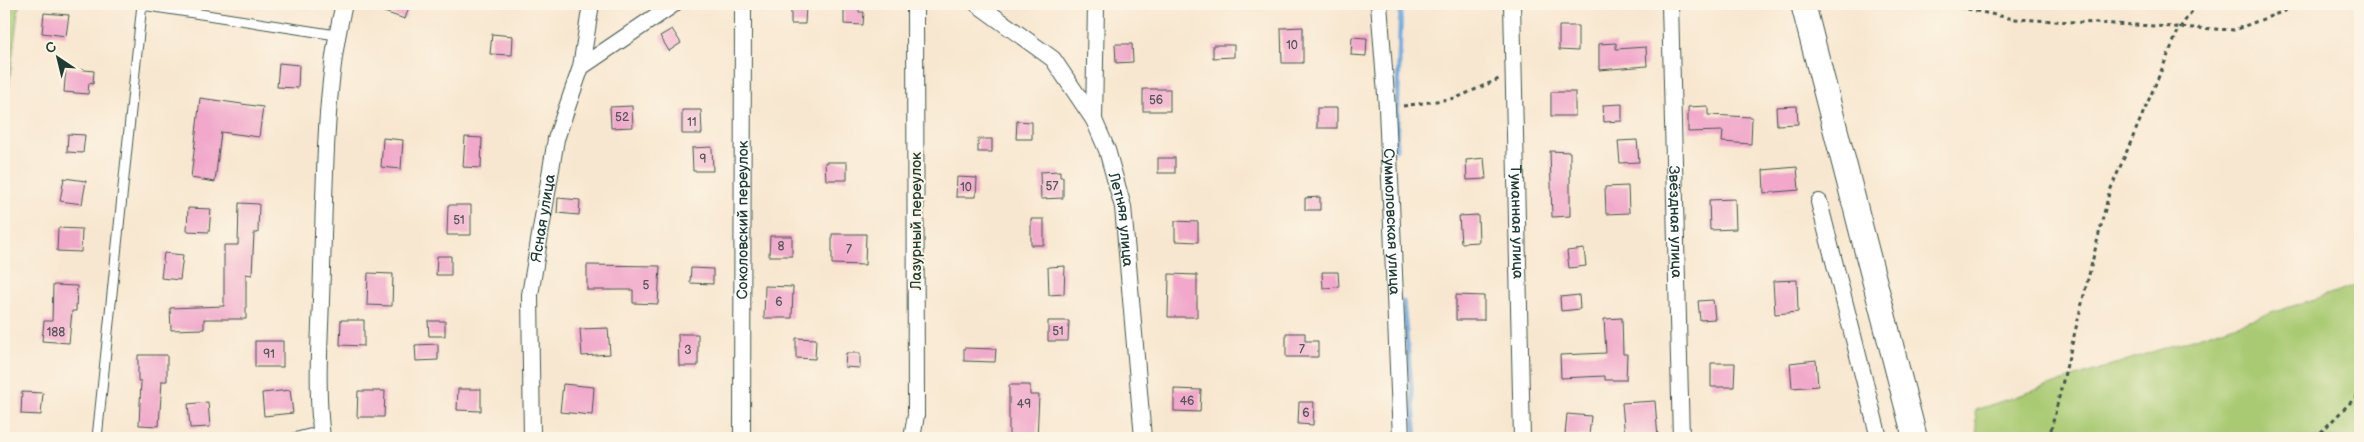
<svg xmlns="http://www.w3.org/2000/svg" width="2364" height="442" font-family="'Balsamiq Sans',sans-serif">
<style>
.green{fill:#a9ca72;stroke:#648453}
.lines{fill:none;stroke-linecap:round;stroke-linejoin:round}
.stream{stroke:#6ea7de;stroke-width:5}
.building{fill:#f1a8cb}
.lane-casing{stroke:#40564b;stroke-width:11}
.street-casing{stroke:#40564b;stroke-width:18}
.secondary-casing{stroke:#40564b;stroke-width:26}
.path{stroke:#40564b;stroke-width:3;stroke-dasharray:4 4;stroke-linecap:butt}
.lane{stroke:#fff;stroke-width:9}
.street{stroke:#fff;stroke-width:16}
.secondary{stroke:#fff;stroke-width:24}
.labels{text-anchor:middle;stroke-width:4;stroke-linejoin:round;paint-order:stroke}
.number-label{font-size:12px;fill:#54585a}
.street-label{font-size:15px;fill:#1f3d34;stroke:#fcf5e5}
</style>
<rect width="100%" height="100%" fill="#fcf5e5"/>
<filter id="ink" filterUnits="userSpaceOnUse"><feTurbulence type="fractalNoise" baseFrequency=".02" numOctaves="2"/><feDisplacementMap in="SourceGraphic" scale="10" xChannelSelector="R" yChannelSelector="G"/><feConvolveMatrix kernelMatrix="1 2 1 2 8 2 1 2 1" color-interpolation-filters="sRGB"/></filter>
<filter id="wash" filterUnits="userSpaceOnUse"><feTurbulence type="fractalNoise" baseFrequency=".0096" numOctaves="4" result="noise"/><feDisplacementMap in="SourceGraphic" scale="20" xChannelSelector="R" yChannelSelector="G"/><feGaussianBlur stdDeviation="1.12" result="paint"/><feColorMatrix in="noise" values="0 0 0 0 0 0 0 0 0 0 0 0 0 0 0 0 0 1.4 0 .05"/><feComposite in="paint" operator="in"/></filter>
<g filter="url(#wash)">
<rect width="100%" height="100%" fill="#f8e7d0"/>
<g class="green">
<path d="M4 4H19L4 125Z"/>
<path d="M2360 284V438H1977L1975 410Z"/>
</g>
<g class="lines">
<g class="stream">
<path d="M1396 149 1401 4"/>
<path d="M1403 302 1416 438"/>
</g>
</g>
<g id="blocks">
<g class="building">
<path d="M366 4H410L405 19 366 6Z"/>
<path d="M791 4 806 5 805 24H791Z"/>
<path d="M844 8H859V12H864L863 25 844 24Z"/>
<path d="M44 13 69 15 66 36 42 33Z"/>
<path d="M1559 26H1578V51L1559 50Z"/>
<path d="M1303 27V63H1282L1281 28Z"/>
<path d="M672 29 681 43 669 51 660 36Z"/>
<path d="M492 34 513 36 512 55 490 54Z"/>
<path d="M1352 37 1367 38 1366 56 1351 55Z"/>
<path d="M1616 43V49L1646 47 1647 66 1599 70V44Z"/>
<path d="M1115 44H1132L1133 62 1116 63Z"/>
<path d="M1213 45H1234V57L1213 58Z"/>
<path d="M279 63 299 65 298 88 277 87Z"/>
<path d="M66 68 94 71 93 84 89 83 88 94 64 92Z"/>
<rect x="1143" y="89" width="27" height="22"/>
<rect x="1551" y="92" width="24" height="24"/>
<path d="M200 98 263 107 259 137 221 132 215 182 191 178Z"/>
<path d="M1622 104V121L1604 122 1603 105Z"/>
<path d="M632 106 633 127 611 128 610 107Z"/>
<path d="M1708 106V115L1752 117 1751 144 1722 142 1723 131 1688 132V107Z"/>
<path d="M1797 106 1798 124 1777 125 1776 107Z"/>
<rect x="1317" y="108" width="20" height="20"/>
<path d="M682 110H701L702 134H682Z"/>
<path d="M1017 121 1032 122V139H1016Z"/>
<path d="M68 134 85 135 83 153 67 152Z"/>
<path d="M465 137 482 138 481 168 463 167Z"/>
<path d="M383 138 403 140 401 169 381 167Z"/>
<rect x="978" y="139" width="14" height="13"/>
<path d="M1637 140 1639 162 1620 163 1618 141Z"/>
<path d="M712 147 713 171H693L692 148Z"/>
<path d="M1550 151 1570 152V216L1552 217Z"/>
<rect x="1158" y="158" width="17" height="15"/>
<path d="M1484 158 1486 179 1467 180 1466 160Z"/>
<path d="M825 162H847V180H826Z"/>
<path d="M1797 167 1799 190 1764 193 1763 170Z"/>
<path d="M1060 171V177H1063V198L1041 199 1040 172Z"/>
<path d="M957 177 977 178 976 197H956Z"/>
<path d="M64 178 86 181 82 204 60 201Z"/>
<path d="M1628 186 1629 213 1606 214 1605 187Z"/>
<path d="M1320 197V210H1305V198Z"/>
<path d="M558 198 580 200 579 215 557 213Z"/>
<path d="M1735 199 1736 229 1710 230 1709 200Z"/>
<path d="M239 203 259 204 258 233H254L252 275 246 274V319H204V329L171 330 170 308 224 306V245H238Z"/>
<path d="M448 205H471V235H447Z"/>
<path d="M188 208 211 209 209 232 187 231Z"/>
<path d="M1478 215 1479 242 1461 243 1459 216Z"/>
<rect x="1031" y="219" width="13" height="26"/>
<path d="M1175 221 1198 222V242L1175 241Z"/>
<path d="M58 228 82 229 81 252 57 251Z"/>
<path d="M832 234H866L865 265 832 264Z"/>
<path d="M770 236H792V256H769Z"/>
<path d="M1584 249 1586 266 1569 268 1567 251Z"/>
<path d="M164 253 183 255 180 280 161 278Z"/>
<path d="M437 256H451V275H436Z"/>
<path d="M587 265 660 266 658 304 633 303V290H587Z"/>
<path d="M1065 266 1064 294 1049 295 1048 267Z"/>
<path d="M691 268 713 269V284L690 283Z"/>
<path d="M1322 272H1338L1339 287 1323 288Z"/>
<path d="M368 273 393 274 392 306 367 305Z"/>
<path d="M1169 274 1197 275V317H1168Z"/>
<path d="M1797 280 1798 312 1775 314 1773 281Z"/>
<path d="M53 285 77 286 76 311H72L69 343 42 341 44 321H52Z"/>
<path d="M765 286 793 287 792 318H764Z"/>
<path d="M1456 295 1484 296V320H1456Z"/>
<path d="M1579 295 1580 309 1561 311 1560 297Z"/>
<path d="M1713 300 1715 319 1700 320 1698 301Z"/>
<path d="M1622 318 1623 354H1627L1626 380H1605V376L1561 378 1560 355 1606 353 1604 319Z"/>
<path d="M341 320H364V346L340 345Z"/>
<path d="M428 321H445V336H429Z"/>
<path d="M1048 321H1069L1068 341H1048Z"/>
<path d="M608 328 610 354 582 356 580 329Z"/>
<path d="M1286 333H1305V341H1318V357H1286Z"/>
<path d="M678 334H698V366H679Z"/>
<path d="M796 338 816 339 815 359 796 358Z"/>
<rect x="255" y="341" width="28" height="26"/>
<path d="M438 344V360L416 361 415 345Z"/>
<path d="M964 348 996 349 995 362 964 361Z"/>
<path d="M846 353H860V368L845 367Z"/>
<path d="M138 355H167V381H162L159 426 139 425 141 381H138Z"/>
<path d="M1816 360 1818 386 1792 388 1790 363Z"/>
<path d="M1711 363H1735L1734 387H1711Z"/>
<path d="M563 384 594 387 592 415 560 412Z"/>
<path d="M1009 385H1030V395H1039L1037 438H1009Z"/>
<path d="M458 389H481V411L457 410Z"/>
<path d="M1174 389 1201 390 1200 412 1174 411Z"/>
<path d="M290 390 293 413 264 416 262 393Z"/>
<path d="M358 391H385L384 417H357Z"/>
<path d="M22 392 43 393 41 415 21 414Z"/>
<path d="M1655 401 1658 438H1625L1622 403Z"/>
<path d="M208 402 210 427 190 428 188 404Z"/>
<path d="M1299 402H1314L1313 425 1298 424Z"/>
<path d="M1567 414 1591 416 1589 436 1565 435Z"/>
</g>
</g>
</g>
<g filter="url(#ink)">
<use href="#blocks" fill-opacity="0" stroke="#40564b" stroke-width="1"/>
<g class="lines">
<defs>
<g id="lane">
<path d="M142 5 336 35"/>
<path d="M97 438 142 4"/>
<path d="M293 438 321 431"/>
</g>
<g id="street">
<path d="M977 4 1053 59 1094 120"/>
<path id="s1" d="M1096 4 1094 120 1107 150 1123 207 1143 438"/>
<path id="s2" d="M1379 4 1387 108 1401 438"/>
<path id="s3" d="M1512 4 1522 438"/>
<path id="s4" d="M1670 4 1681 438"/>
<path d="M581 67 674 4"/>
<path d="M1819 202 1879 438"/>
<path d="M322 438C315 383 321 324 322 268 325 184 324 85 344 4"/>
<path id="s5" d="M532 438 530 295 556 139 581 67 591 4"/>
<path id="s6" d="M742 438 743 4"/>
<path d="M912 438 916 415 915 4"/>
</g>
<path id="secondary" d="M1803 4 1915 438"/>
</defs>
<use href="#lane" class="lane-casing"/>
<use href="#street" class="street-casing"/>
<use href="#secondary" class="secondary-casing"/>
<g class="path">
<path d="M1944 4 2014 19 2234 30 2303 4"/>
<path d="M1403 106 1456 98 1499 79"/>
<path d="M2049 438 2109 193 2179 29 2197 4"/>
<path d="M2315 438 2360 393"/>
</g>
<use href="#lane" class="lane"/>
<use href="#street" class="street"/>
<use href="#secondary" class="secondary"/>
</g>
</g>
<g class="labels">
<g class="number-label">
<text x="1292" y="49">10</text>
<text x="1156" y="104">56</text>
<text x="622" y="121">52</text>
<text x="692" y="126">11</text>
<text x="703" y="163">9</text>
<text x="1052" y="190">57</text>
<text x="966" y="191">10</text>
<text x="459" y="224">51</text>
<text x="781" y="250">8</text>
<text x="849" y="253">7</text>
<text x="646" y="289">5</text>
<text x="779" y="306">6</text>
<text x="1058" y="335">51</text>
<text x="56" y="336">188</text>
<text x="1302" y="353">7</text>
<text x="688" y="354">3</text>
<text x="269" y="358">91</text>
<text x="1187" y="405">46</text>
<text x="1024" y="408">49</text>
<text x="1306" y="417">6</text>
</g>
<g class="street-label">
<text dy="5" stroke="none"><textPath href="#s5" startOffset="221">Ясная улица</textPath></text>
<text dy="5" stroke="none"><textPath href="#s1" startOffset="220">Летняя улица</textPath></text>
<text dy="5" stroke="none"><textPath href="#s6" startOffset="218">Соколовский переулок</textPath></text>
<text transform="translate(916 221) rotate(-90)" y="5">Лазурный переулок</text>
<text dy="5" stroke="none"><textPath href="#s2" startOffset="218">Суммоловская улица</textPath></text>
<text dy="5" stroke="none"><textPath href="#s3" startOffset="218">Туманная улица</textPath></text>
<text dy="5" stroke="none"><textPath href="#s4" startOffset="218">Звёздная улица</textPath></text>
</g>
</g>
<rect width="2364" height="442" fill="none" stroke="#fcf5e5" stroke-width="20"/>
<g transform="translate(58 58) rotate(325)" stroke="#fcf5e5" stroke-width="4" paint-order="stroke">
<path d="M0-4L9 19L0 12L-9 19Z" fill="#1f3d34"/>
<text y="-8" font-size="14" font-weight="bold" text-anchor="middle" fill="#1f3d34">С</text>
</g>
</svg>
